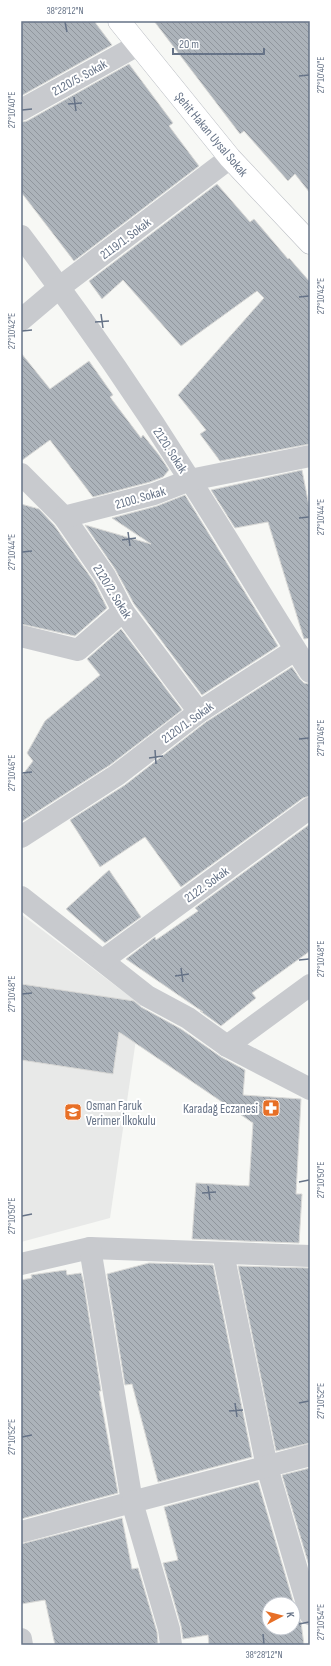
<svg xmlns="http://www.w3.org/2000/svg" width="331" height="1666" font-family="'Sofia Sans Condensed',sans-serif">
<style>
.built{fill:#e8e9e8}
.building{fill:url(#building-back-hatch);stroke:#d9d9d7;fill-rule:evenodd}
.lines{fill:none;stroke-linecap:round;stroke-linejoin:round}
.secondary-casing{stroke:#babdc3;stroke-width:23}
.minor{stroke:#c8cace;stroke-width:22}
.secondary{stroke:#fff;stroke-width:22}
.ticks{fill:none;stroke:#667387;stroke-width:1.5}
.labels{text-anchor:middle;stroke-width:4;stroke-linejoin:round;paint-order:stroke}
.street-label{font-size:13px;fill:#667387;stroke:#fff}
.poi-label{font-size:13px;fill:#667387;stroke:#fff;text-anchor:start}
.neatline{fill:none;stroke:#667387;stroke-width:1.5}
.ticks-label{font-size:10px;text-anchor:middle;fill:#667387}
</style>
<defs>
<pattern id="building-back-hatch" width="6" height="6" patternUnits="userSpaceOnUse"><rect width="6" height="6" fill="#acb3ba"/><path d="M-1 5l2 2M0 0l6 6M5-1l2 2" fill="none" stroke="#90969d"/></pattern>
</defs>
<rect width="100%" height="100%" fill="#f7f8f5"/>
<path class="built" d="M21 914 141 1005 110 1218 21 1242Z"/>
<g class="building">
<path d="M21 21H94L112 45 21 96Z"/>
<path d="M154 21H310V193L295 174 288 181 244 131 240 134Z"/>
<path d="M129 64 173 123 169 126 199 166 74 261 21 192V122L27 121Z"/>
<path d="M217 184 250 222 254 219 288 259 289 258 310 282V444L220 461 200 434 206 430 178 395 264 298 257 291 181 346 123 280 102 299 89 281Z"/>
<path d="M21 353 50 389 89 361 113 395 110 397 141 438 143 435 159 455 169 470 163 477 150 482 93 497 50 440 21 461Z"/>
<path d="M302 470 310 511V638L304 639 268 522 235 528 211 490Z"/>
<path d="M185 495 278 646 202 695 134 604 115 569 85 525 151 544 112 518 157 506Z"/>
<path d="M21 504 39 509 54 525 94 582 107 608 75 636 21 624Z"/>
<path d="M121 629 182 710 110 765 21 822V777L33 761 27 753 45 721 100 675 87 659Z"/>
<path d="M292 667 300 679 304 683 310 684V796L303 798 181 887 145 837 100 867 70 820 125 785 206 722Z"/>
<path d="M310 824V951L252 993 256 998 221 1026 200 1011 203 1012 126 959 155 937 156 940 198 911 195 908Z"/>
<path d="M109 870 141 917 105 943 66 909Z"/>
<path d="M21 984 134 1001 141 1007 181 1029 221 1057 245 1070 243 1095 301 1099 296 1194H302L299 1243 192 1239 196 1183 249 1186 253 1123 119 1032 113 1074 21 1060Z"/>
<path d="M149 1263 213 1265 252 1457 158 1482 132 1384 125 1385 107 1274Z"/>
<path d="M238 1266 310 1268V1443L276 1451Z"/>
<path d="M66 1270 67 1275 81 1273 83 1280 101 1391H99L118 1493 21 1519V1280L32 1278 31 1275Z"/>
<path d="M310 1468V1569L282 1475Z"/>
<path d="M258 1482 298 1618 301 1622 304 1645H209L208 1635 183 1639 181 1626 163 1563 178 1560 164 1507ZM269 1604H293V1628H269Z"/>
<path d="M122 1518 132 1569 138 1568 157 1632 158 1643 147 1645H55L45 1600 21 1604V1544Z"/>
</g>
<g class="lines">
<defs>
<path id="secondary" d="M119 21 230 158 310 243"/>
</defs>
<use href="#secondary" class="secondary-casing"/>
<g class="minor">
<path d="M21 110 138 45"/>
<path d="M21 236C81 315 137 396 190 480 231 543 269 609 310 672"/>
<path d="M21 320 60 287 230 158"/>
<path d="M21 474 64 517 105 576 123 611 199 712"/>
<path d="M64 517 154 494 190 480 310 456"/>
<path d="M21 636 78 650 123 611"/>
<path d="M21 837 117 775 199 712 295 650"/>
<path d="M21 897 147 996 188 1018 227 1046 310 1089"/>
<path d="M103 960 310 808"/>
<path d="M227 1046 310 985"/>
<path d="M223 1253 267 1467 310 1614"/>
<path d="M21 1264 90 1248 310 1256"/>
<path d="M21 1532 132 1502 90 1248"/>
<path d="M21 1639 22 1645"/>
<path d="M171 1645 169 1629 132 1502 310 1455"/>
</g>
<use href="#secondary" class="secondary"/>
</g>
<path class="ticks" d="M65 22 67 32M299 76 309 75M74 97 76 111M68 104 82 103M22 110 32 109M299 297 309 296M101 314 103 328M95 322 109 321M22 331 32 330M299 518 309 517M128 532 130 546M122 540 136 538M22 552 32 551M299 739 309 738M155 750 156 764M149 758 163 756M22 773 32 772M299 960 309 959M181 968 183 982M175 976 189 974M22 994 32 993M299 1182 309 1180M208 1186 210 1200M202 1193 216 1192M22 1216 32 1214M235 1403 237 1417M299 1403 309 1401M229 1411 243 1410M22 1437 32 1435M299 1624 309 1622M263 1634 264 1644"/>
<defs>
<symbol id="pharmacy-square" viewBox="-11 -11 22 22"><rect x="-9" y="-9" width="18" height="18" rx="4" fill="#e76f26" stroke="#fff"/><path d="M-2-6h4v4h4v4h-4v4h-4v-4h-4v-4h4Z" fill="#fff"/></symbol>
<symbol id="school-square" viewBox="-11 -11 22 22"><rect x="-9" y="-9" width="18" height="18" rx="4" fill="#e76f26" stroke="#fff"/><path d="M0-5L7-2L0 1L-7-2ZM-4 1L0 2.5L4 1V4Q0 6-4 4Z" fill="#fff"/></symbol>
</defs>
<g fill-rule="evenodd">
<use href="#pharmacy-square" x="261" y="1098" width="20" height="20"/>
<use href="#school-square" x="63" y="1102" width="20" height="20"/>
</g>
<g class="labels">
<g class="street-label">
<text transform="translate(79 77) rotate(-29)" y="5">2120/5. Sokak</text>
<text transform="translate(212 134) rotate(50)" y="5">Şehit Hakan Uysal Sokak</text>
<text transform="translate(125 238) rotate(-37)" y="5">2119/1. Sokak</text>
<text transform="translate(171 450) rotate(57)" y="5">2120. Sokak</text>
<text transform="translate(140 497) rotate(-16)" y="5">2100. Sokak</text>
<text transform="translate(113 591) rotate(58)" y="5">2120/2. Sokak</text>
<text transform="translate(187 722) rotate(-36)" y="5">2120/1. Sokak</text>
<text transform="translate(206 884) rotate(-36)" y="5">2122. Sokak</text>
</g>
<g class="poi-label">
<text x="86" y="1110">Osman Faruk<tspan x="86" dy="15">Verimer İlkokulu</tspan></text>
<text x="258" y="1113" text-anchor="end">Karadağ Eczanesi</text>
</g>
</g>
<rect width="331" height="1666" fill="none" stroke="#ffffff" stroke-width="44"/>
<g transform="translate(281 1616) rotate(83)"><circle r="19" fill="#ffffff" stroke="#c2c7cf"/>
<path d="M0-3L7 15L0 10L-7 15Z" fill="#e76f26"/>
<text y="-6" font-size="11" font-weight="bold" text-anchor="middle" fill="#667387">K</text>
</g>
<path d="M173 48v6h91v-6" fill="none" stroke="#667387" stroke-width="2"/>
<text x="179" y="48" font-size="12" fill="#667387" stroke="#ffffff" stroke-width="3" paint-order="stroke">20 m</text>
<rect x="22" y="22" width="287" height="1622" class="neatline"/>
<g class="ticks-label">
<text x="65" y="14">38°28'12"N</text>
<text transform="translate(320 75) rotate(-90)" y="4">27°10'40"E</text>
<text transform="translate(11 110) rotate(-90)" y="4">27°10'40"E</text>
<text transform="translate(320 296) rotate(-90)" y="4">27°10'42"E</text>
<text transform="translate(11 331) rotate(-90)" y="4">27°10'42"E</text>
<text transform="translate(320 517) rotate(-90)" y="4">27°10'44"E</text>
<text transform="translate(11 552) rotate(-90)" y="4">27°10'44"E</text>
<text transform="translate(320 738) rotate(-90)" y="4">27°10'46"E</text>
<text transform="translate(11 773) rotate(-90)" y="4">27°10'46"E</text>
<text transform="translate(320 959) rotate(-90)" y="4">27°10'48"E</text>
<text transform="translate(11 994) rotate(-90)" y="4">27°10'48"E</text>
<text transform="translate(320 1180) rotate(-90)" y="4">27°10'50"E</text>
<text transform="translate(11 1216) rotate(-90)" y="4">27°10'50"E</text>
<text transform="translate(320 1401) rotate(-90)" y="4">27°10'52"E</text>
<text transform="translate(11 1437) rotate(-90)" y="4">27°10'52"E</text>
<text transform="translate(320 1622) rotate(-90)" y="4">27°10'54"E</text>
<text x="264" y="1658">38°28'12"N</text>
</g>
</svg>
